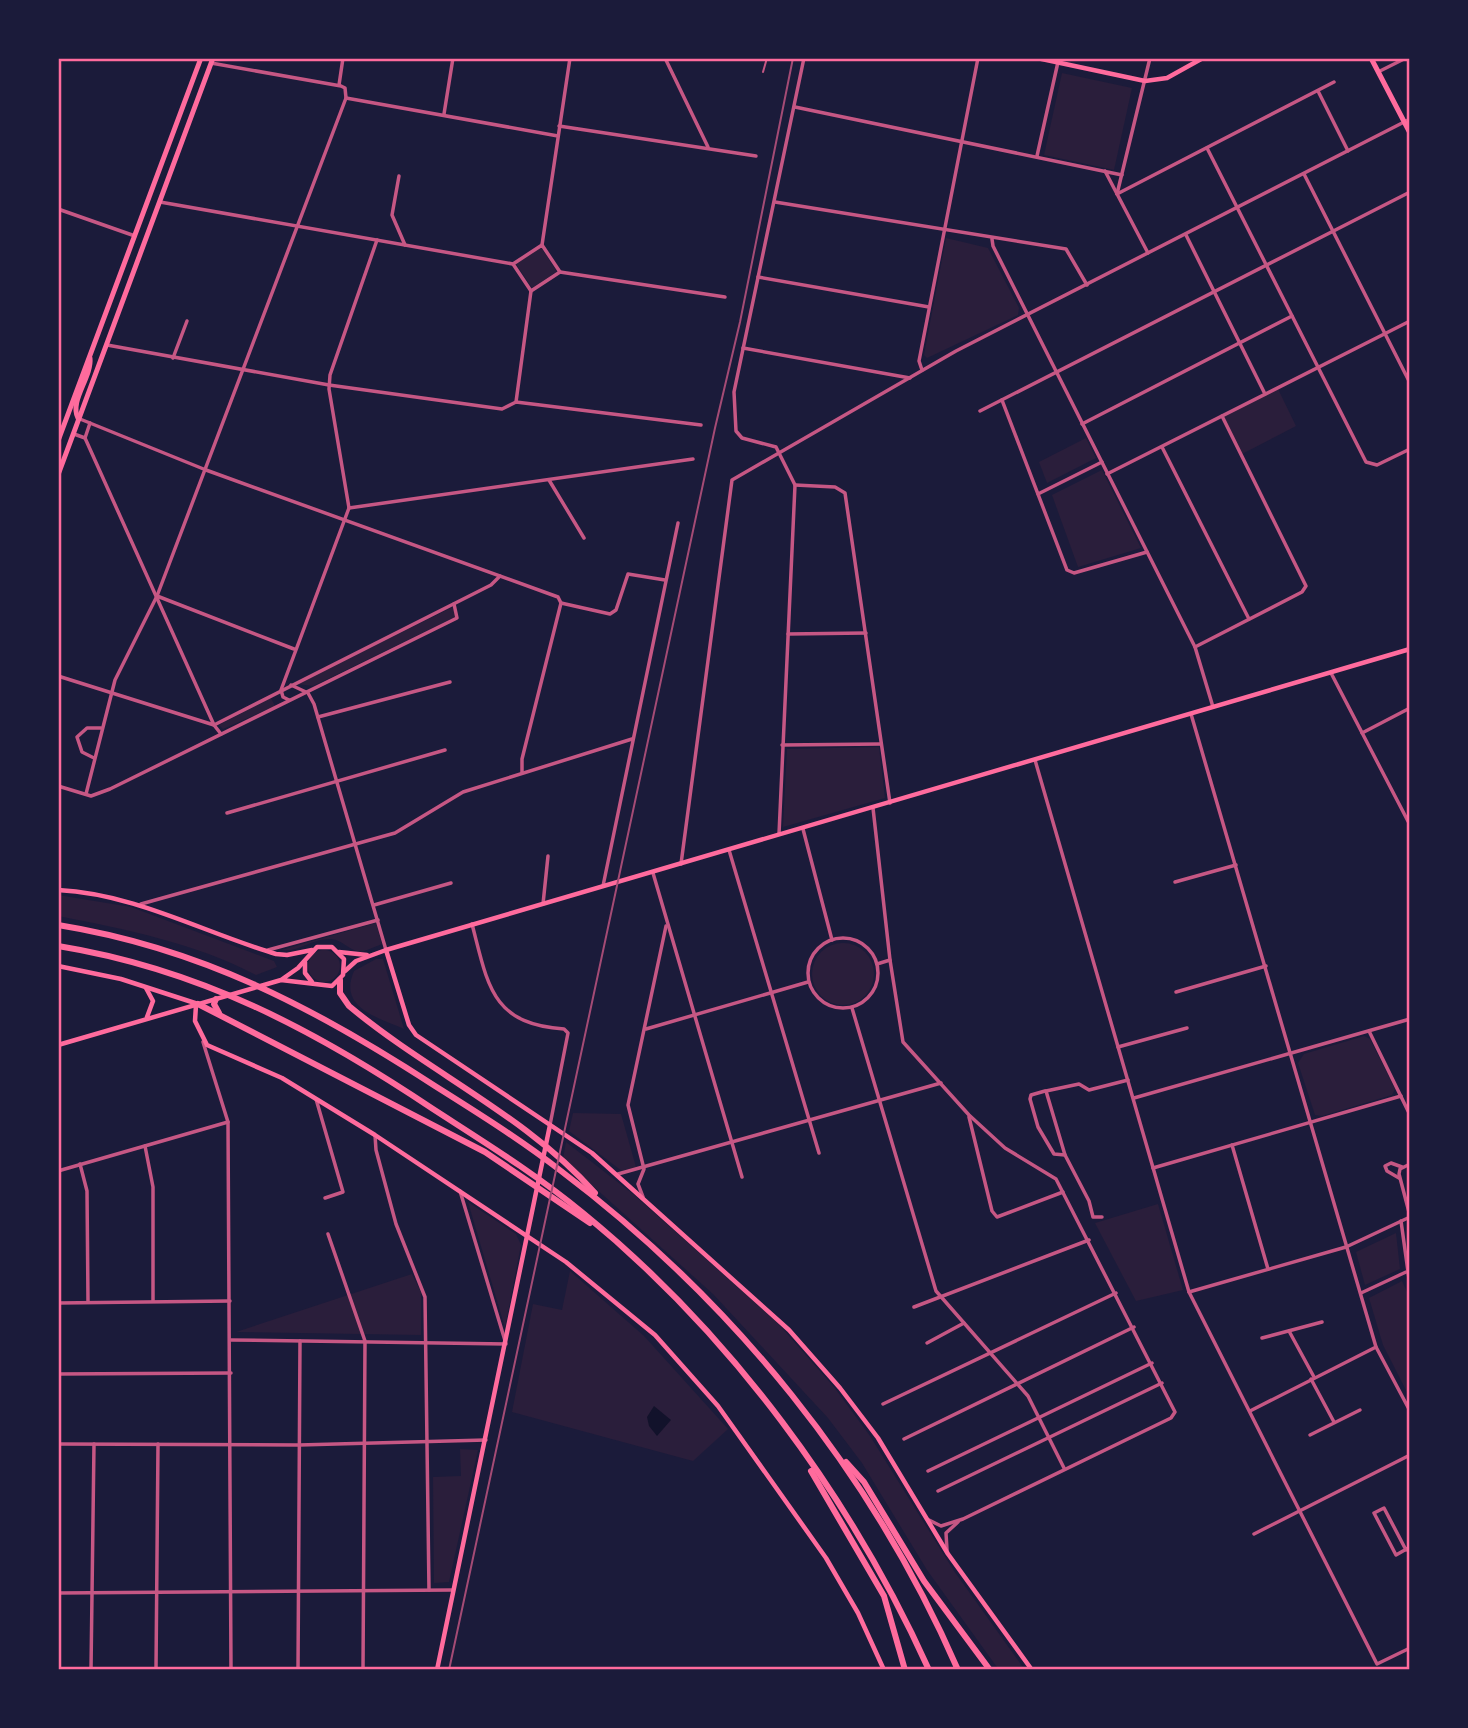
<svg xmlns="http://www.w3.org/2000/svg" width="1468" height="1728" font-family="'Noto Sans',sans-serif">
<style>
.green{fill:#2a1e3b}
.water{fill:#12122b}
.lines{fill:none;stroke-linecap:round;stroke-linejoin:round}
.service{stroke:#c65784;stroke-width:2}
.minor{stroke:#c65784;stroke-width:3.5}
.secondary{stroke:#ff6b9d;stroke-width:4.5}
.primary{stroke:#ff6b9d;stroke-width:5}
.motorway{stroke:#ff6b9d;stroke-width:6}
.rail{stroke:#a44b75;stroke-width:2}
.neatline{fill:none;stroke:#ff6b9d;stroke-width:2.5}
</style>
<rect width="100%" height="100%" fill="#1b1b3a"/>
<g class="green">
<path d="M1062 73 1132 88 1114 170 1044 155Z"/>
<path d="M946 238 988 248 1019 308 1018 315 927 358 924 355Z"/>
<path d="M541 247 557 272 532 288 516 264Z"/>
<path d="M1278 389 1296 426 1242 454 1224 417Z"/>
<path d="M1086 438 1096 458 1047 483 1039 462Z"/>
<path d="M1102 470 1141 548 1078 567 1052 495Z"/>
<path d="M453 607 457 616 313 686 297 684Z"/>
<path d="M271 698 275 706 223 729 219 725Z"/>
<path d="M879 747 885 798 783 827 787 749Z"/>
<path d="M58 895 131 907 274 961 277 967 256 975C195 943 125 929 58 916Z"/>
<path d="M376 923 382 944 362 952C349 951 343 940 331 939 312 938 298 953 281 950Z"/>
<circle cx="843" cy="974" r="31"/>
<circle cx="324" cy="966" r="16"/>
<path d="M376 959H383L404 1029C377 1017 338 1008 354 971Z"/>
<path d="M1364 1036 1370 1039 1395 1089 1392 1095 1322 1116 1315 1115 1298 1063 1304 1054Z"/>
<path d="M573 1113 621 1114 636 1167 622 1171 569 1131Z"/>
<path d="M566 1142 633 1194 775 1320 834 1387 870 1436 954 1571 1025 1670H999L927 1570 862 1463 828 1418 713 1294 563 1159Z"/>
<path d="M468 1202 516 1234 521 1245 505 1328Z"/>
<path d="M1158 1204 1183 1290 1136 1301 1095 1223Z"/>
<path d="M1396 1233 1400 1269 1365 1285 1356 1252Z"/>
<path d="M570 1271 644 1336 728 1429 693 1461 512 1412 533 1304 562 1310Z"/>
<path d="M412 1274 421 1292V1335L236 1332Z"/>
<path d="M1402 1281 1410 1298V1398L1383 1345 1369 1298Z"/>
<path d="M460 1449 478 1450 449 1582 434 1583 433 1477 461 1476Z"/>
</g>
<path class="water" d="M654 1406 671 1420 657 1436 649 1426 647 1417Z"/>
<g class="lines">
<path class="service" d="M763 72 767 58"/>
<g class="minor">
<path d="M665 58 708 147"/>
<path d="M211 63 341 86 345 88 346 98 558 136"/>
<path d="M1378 72 1406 58"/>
<path d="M339 85 343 58"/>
<path d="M1318 91 1348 151"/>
<path d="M795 107 1122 175"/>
<path d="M444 114 453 58"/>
<path d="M559 126 756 156"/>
<path d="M1207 148 1366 462 1377 465 1410 449"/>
<path d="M1037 156 1058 62"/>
<path d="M1105 171 1148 253"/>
<path d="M1304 174 1410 383"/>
<path d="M399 176 392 215 405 245"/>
<path d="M1117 194 1334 82"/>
<path d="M1117 194 1150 58"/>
<path d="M160 202 513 264"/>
<path d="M775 202 1066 249 1087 285"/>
<path d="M58 209 135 236"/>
<path d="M1186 235 1265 394"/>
<path d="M992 239 993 246 1195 647 1213 707"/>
<path d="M542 245 570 58"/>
<path d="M542 245 560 272 531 291 513 264Z"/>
<path d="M560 272 725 297"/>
<path d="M758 277 929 307"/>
<path d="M107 345 329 385 502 409 516 402 701 425"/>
<path d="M743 348 910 378"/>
<path d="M173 358 187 321"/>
<path d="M922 370 919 361 978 58"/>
<path d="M1002 400 1067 570 1074 573 1147 552"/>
<path d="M516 402 531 291"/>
<path d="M980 411 1410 192"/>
<path d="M80 419 206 470 558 597 561 603 522 759V772"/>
<path d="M1082 424 1292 316"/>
<path d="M74 434 85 438 214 725 221 734"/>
<path d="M85 438 90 423"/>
<path d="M1162 447 1249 619"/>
<path d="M1107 474 1410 321"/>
<path d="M549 480 584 538"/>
<path d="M795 485 835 487 845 493 890 803"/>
<path d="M1038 494 1102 462"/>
<path d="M349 508 693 459"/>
<path d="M157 596 294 649"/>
<path d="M561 603 610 614 616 610 628 574 665 580"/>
<path d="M788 634 866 633"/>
<path d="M1195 647 1302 592 1306 586 1222 416"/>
<path d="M1331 673 1410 825"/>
<path d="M58 676 214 725"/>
<path d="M291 685 308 693 314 704 386 950"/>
<path d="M289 700 283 697 281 690 349 508 329 389 330 375 377 240"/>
<path d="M1191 714 1376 1347 1410 1411"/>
<path d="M318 717 450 682"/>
<path d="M214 725 491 585 500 576"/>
<path d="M1362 733 1410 708"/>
<path d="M782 745 881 744"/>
<path d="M94 758 82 752 77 737 87 728H101"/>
<path d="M1035 760 1189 1292 1377 1664 1410 1648"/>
<path d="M58 786 91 796 110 789 457 618 454 604"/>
<path d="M86 794 115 680 157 596 346 98"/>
<path d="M873 808 890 960 903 1042 969 1115 1005 1148 1056 1179 1175 1412 1171 1418 963 1519 941 1526 929 1520"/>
<path d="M227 813 445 750"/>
<path d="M803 829 832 940"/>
<path d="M779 834 795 485 776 447 742 438 736 431 734 392 804 58"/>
<path d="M729 850 819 1153"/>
<path d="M681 864 732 480 956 351 1410 119"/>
<path d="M653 873 742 1177"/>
<path d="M1175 882 1236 865"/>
<path d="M603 886 678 523"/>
<path d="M141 904 395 833 463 792 632 739"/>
<path d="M543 904 548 856"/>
<path d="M374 905 451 883"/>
<path d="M472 924C488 985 491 1024 564 1029L568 1033 550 1125"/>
<circle cx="843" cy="973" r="35"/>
<path d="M268 950 378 920"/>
<path d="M877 964 890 960"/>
<path d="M1176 992 1266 966"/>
<path d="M852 1008 936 1291 1028 1396 1064 1468"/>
<path d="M646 1029 808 982"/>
<path d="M1369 1031 1410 1115"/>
<path d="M203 1042 228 1122 231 1670"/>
<path d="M1118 1047 1187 1028"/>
<path d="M1045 1091 1031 1095 1030 1099 1038 1127 1054 1154 1065 1155"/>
<path d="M1134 1098 1410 1019"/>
<path d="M316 1099 343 1192 325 1198"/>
<path d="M969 1117 992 1211 997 1217 1063 1192"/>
<path d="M375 1135 376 1150 396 1224 425 1297 429 1590"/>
<path d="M1232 1145 1268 1269"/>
<path d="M145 1146 153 1187V1301"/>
<path d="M80 1164 87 1191 88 1301"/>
<path d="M1410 1164 1400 1169 1399 1174 1410 1216"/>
<path d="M1153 1168 1401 1096"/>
<path d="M58 1171 228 1122"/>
<path d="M618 1174 941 1083"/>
<path d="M1399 1178 1387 1171 1385 1166 1391 1163 1402 1167"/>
<path d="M643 1197 638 1184 644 1169 628 1105 666 926"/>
<path d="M1102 1217H1093L1089 1201 1065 1155 1046 1091 1079 1084 1089 1090 1128 1080"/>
<path d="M1401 1221 1410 1286"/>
<path d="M328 1234 365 1341 363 1670"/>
<path d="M1189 1292 1346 1247 1410 1217"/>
<path d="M1361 1293 1406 1272"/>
<path d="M58 1303 230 1301"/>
<path d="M914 1307 1089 1240"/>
<path d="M1289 1331 1314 1377"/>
<path d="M1262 1338 1322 1322"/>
<path d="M231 1340 506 1344 460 1191"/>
<path d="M927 1343 964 1323"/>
<path d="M58 1374 231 1373"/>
<path d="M1311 1379 1334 1422"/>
<path d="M883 1404 1116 1293"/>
<path d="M1250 1411 1376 1347"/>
<path d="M1310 1435 1360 1410"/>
<path d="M904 1439 1134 1327"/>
<path d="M58 1444 299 1445 486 1440"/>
<path d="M928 1471 1152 1363"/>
<path d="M938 1491 1162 1383"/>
<path d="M1254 1534 1410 1455"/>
<path d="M947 1550 946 1533 958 1522"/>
<path d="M1406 1550 1384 1508 1374 1513 1396 1555 1410 1547"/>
<path d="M58 1593 453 1590"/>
<path d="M91 1670 94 1444"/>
<path d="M156 1670 158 1444"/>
<path d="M298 1670 300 1341"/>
</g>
<g class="secondary">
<path d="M1037 58 1145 81 1167 78 1203 58"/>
<path d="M58 890C136 894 202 932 276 954L287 955 312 950"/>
<path d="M386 950 409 1025 416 1035 592 1153 789 1330 840 1388 878 1438 948 1554 1032 1670"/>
<path d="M339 952 367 955"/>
<path d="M305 962V973L312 982"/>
<path d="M58 966 121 979 198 1004"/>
<path d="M345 971 356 961 386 950 1410 649"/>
<path d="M146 988 153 1001 147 1017"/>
<path d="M196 1005 195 1021 207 1045 282 1078 375 1135 566 1262 655 1335 718 1406 826 1558 858 1613 884 1670"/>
<path d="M58 1045 281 980 332 986 343 975 344 959 332 947H317L298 968 281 980"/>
<path d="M437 1670 550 1125"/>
</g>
<g class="primary">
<path d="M1371 58 1410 133"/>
<path d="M78 418C69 401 92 377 90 358"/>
<path d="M58 441 201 58"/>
<path d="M58 475 213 58"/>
</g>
<g class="motorway">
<path d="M58 925C201 948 315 1008 435 1086 478 1113 521 1140 561 1171 733 1301 872 1472 958 1670"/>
<path d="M58 946C200 969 315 1030 433 1109 484 1142 536 1174 583 1213 730 1333 851 1497 929 1670"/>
<path d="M340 980V993L349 1006C428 1072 527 1116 595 1193"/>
<path d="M216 999 214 1004 219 1013"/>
<path d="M198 1004 485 1152 590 1223"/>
<path d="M846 1462 864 1482 924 1581 990 1670"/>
<path d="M811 1471 884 1596 905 1670"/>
</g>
<path class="rail" d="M449 1670 715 428 740 322 793 58"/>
</g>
<rect width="1468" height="1728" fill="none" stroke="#1b1b3a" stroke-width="119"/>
<rect x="60" y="60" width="1348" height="1608" class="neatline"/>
</svg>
